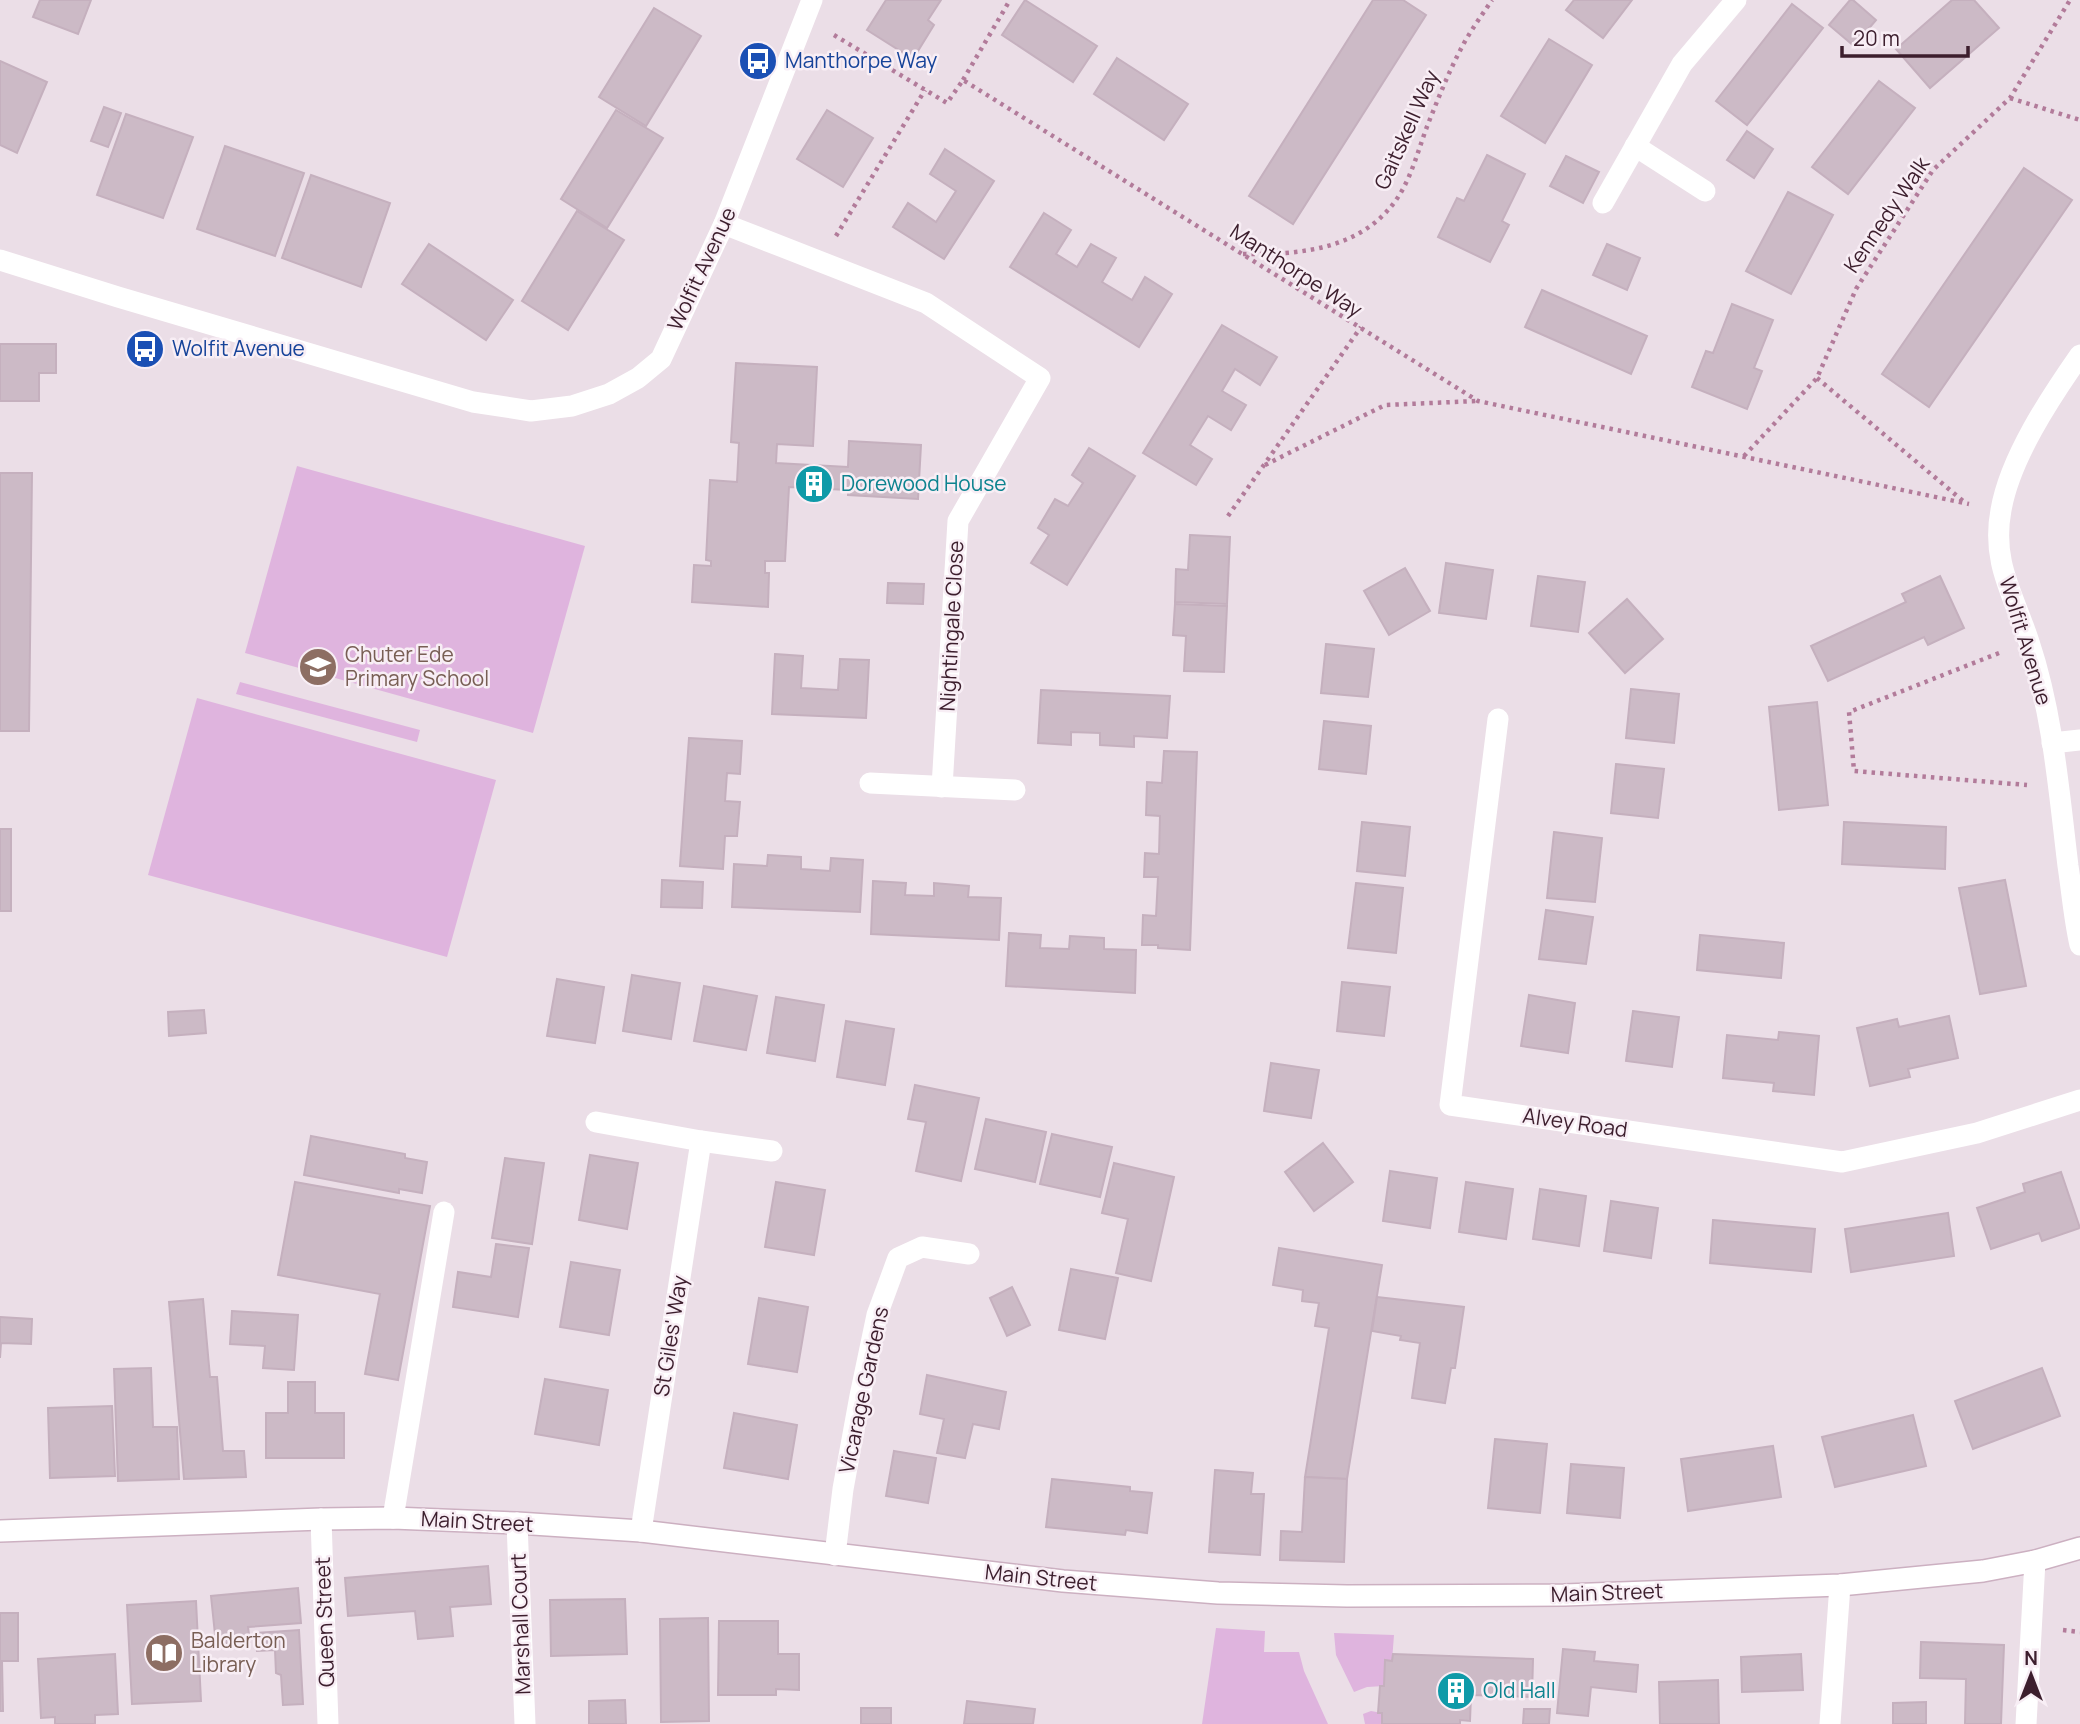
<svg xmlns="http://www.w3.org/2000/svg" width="2080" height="1724" font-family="Manrope,sans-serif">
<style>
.green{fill:#dfb4de}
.building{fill:#ccbac6;stroke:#c5b0be;stroke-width:2}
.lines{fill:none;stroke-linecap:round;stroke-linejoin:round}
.secondary-casing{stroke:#ccb0c1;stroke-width:24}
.path{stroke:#b27b9a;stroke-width:4.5;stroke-dasharray:3.5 5;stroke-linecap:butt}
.lane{stroke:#fff;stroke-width:21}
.street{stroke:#fff;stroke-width:21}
.secondary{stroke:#fff;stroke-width:21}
.labels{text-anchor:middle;stroke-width:5;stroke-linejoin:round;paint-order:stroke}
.transit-label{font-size:21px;fill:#164399;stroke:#f8eef5;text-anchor:start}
.street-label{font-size:21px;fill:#3c1e2d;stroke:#f8eef5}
.culture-label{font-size:21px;fill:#0d838f;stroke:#f8eef5;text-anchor:start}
.education-label{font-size:21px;fill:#785e54;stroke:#f8eef5;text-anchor:start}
</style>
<rect width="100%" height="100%" fill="#ebdee7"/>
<g class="green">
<path d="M297 466 585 546 533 733 245 653Z"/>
<path d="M240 682 420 730 417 742 236 694Z"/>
<path d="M197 698 496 780 447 957 148 875Z"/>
<path d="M1216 1628 1265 1631 1264 1652H1299L1304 1671 1328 1724H1202Z"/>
<path d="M1334 1633 1394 1635 1392 1661 1385 1660 1384 1686 1367 1687 1354 1692 1336 1655Z"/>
<path d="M1371 1711 1382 1713V1724H1365L1363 1714Z"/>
</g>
<g class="building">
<path d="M40 0H91L78 34 33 17Z"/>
<path d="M886 0H941L928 20 934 25 913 59 867 30Z"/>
<path d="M1025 0 1097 46 1073 82 1002 35Z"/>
<path d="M1373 0H1403L1426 15 1293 224 1249 196Z"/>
<path d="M1574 0H1632L1603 38 1566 10Z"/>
<path d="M1850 0H1853L1876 20 1854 46 1829 25Z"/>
<path d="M1952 0H1974L1999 28 1930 88 1896 49Z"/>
<path d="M1792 4 1823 28 1747 125 1716 101Z"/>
<path d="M654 8 701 36 646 126 599 97Z"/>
<path d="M1549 39 1592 65 1545 143 1501 116Z"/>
<path d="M1117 58 1188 104 1164 140 1094 94Z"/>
<path d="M0 61 47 82 17 153 0 145Z"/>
<path d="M1879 81 1915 108 1848 194 1812 167Z"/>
<path d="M104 107 121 113 108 147 91 141Z"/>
<path d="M616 110 663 138 607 228 561 199Z"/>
<path d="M827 110 873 138 843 187 797 159Z"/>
<path d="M126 114 193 137 163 218 97 195Z"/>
<path d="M1747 131 1773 149 1754 178 1727 160Z"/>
<path d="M225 146 304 173 275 256 197 229Z"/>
<path d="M945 149 994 181 944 259 893 227 908 203 936 222 956 191 930 174Z"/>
<path d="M1487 155 1525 174 1502 221 1509 225 1490 262 1438 237 1457 198 1464 201Z"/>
<path d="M1566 156 1599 172 1583 203 1550 186Z"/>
<path d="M2024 168 2072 200 1929 407 1882 374Z"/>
<path d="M311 175 390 203 361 287 282 258Z"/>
<path d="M1788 192 1833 215 1791 294 1746 271Z"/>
<path d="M577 211 624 240 568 330 522 301Z"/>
<path d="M1044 213 1071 230 1056 254 1077 267 1091 244 1116 258 1102 282 1132 300 1145 277 1172 294 1139 347 1010 267Z"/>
<path d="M429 244 513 300 486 340 402 284Z"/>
<path d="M1607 244 1640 258 1627 290 1593 275Z"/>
<path d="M1542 290 1647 336 1631 374 1525 327Z"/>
<path d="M1732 304 1773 320 1754 368 1762 371 1747 409 1692 387 1706 351 1713 353Z"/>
<path d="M1222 325 1277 357 1260 385 1235 369 1222 391 1246 405 1231 430 1208 416 1190 445 1212 459 1196 485 1143 453Z"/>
<path d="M0 344H56V373H39V401H0Z"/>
<path d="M736 363 817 367 813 446 777 444 776 463 848 467 849 441 921 445 918 499 848 495V490L789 487 785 561H765V573H769L768 607 692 602 694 565 711 566V561L706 560 710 480 737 482 739 443 731 442Z"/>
<path d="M1089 448 1135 476 1067 585 1031 563 1049 535 1038 528 1055 499 1068 506 1083 483 1072 475Z"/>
<path d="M0 473H32L29 731H0Z"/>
<path d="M1190 535 1230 537 1227 604 1175 602 1176 569 1188 570Z"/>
<path d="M1446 563 1493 570 1486 619 1439 613Z"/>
<path d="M1405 568 1430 611 1389 635 1364 591Z"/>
<path d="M1538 576 1585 582 1578 632 1531 626Z"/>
<path d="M1940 576 1964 628 1928 645 1924 637 1828 681 1811 646 1906 602 1902 594Z"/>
<path d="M888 583 924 584 923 604 887 603Z"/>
<path d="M1627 599 1663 639 1625 673 1589 633Z"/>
<path d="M1175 604 1227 606 1224 672 1184 671 1186 636 1173 635Z"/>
<path d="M1326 644 1374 649 1368 697 1321 693Z"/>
<path d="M775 654 803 656 801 688 838 690 840 659 869 660 866 718 772 714Z"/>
<path d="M1631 689 1679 694 1674 743 1626 738Z"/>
<path d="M1041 690 1170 696 1167 738 1134 736V747L1100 745V733L1071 732V745L1038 743Z"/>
<path d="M1817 702 1828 805 1779 810 1769 707Z"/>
<path d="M1324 721 1371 726 1366 774 1319 769Z"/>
<path d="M689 738 742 741 740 774 727 773 725 801 740 802 737 836H725L723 869 680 866Z"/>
<path d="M1164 751 1197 752 1190 950 1158 948V945H1142L1143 915 1156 916 1158 877H1144L1145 853 1159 854 1160 816 1146 815 1147 782 1162 783Z"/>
<path d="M1616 764 1664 769 1658 818 1611 813Z"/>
<path d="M1362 822 1410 827 1405 876 1357 871Z"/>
<path d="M1844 822 1946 827 1945 869 1842 864Z"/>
<rect x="0" y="829" width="11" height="82"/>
<path d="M1554 832 1602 838 1595 902 1547 898Z"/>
<path d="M768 855 801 857V869L830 871 831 858 863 860 860 912 732 907 734 864 767 866Z"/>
<path d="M662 880 703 882 702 908 661 907Z"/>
<path d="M2005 880 2026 986 1980 994 1959 888Z"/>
<path d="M873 881 906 883 905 895 934 896V883L969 886 968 897 1001 898 999 940 871 934Z"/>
<path d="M1356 883 1403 888 1396 953 1348 948Z"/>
<path d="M1546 910 1593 917 1586 964 1539 959Z"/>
<path d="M1009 933 1041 935 1040 948 1069 949 1070 936 1104 938V949L1136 950 1135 993 1006 986Z"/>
<path d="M1700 935 1784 943 1781 978 1697 970Z"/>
<path d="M632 975 680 983 671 1039 623 1031Z"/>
<path d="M557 979 604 987 595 1043 547 1036Z"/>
<path d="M1342 982 1390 987 1384 1036 1337 1031Z"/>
<path d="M704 986 757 996 746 1050 694 1041Z"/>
<path d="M1529 995 1575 1003 1568 1053 1521 1046Z"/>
<path d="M776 997 824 1005 815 1061 767 1053Z"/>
<path d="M204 1010 206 1033 169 1036 168 1012Z"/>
<path d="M1633 1011 1679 1017 1672 1067 1626 1061Z"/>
<path d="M1949 1016 1958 1058 1908 1069 1910 1077 1870 1086 1857 1028 1897 1019 1899 1027Z"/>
<path d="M846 1021 894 1029 885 1085 837 1077Z"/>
<path d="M1779 1032 1819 1036 1814 1095 1773 1091 1774 1083 1723 1078 1727 1035 1778 1040Z"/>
<path d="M1271 1063 1319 1070 1311 1118 1264 1111Z"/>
<path d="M915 1085 979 1098 961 1181 916 1171 926 1122 908 1119Z"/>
<path d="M986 1119 1046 1132 1035 1182 975 1169Z"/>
<path d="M1052 1134 1112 1147 1100 1197 1040 1184Z"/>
<path d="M311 1136 405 1154V1158L427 1162 422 1193 399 1189V1193L304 1175Z"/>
<path d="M1323 1143 1353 1182 1314 1211 1285 1172Z"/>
<path d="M590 1155 638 1163 627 1229 579 1220Z"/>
<path d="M505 1158 544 1163 532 1244 492 1238Z"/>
<path d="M1114 1163 1174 1177 1151 1281 1116 1273 1128 1219 1102 1213Z"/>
<path d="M1390 1171 1437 1178 1430 1228 1383 1221Z"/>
<path d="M2061 1172 2080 1228 2042 1241 2039 1233 1991 1249 1977 1208 2025 1192 2023 1184Z"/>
<path d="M295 1182 430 1206 398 1380 365 1374 380 1294 278 1275Z"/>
<path d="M776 1182 825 1190 814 1255 765 1247Z"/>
<path d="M1466 1182 1513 1189 1506 1239 1459 1232Z"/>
<path d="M1540 1189 1586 1196 1579 1246 1533 1239Z"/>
<path d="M1611 1201 1658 1208 1651 1258 1604 1251Z"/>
<path d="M1948 1213 1954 1256 1851 1272 1845 1229Z"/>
<path d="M1713 1220 1815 1229 1811 1272 1710 1263Z"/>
<path d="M496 1244 529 1248 518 1317 453 1307 458 1272 491 1277Z"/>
<path d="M1279 1248 1382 1265 1347 1479 1305 1477 1329 1328 1315 1326 1319 1303 1302 1301 1303 1290 1273 1285Z"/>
<path d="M571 1262 620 1270 609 1335 560 1327Z"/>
<path d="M1071 1269 1118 1278 1105 1339 1059 1330Z"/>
<path d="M1012 1287 1030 1325 1007 1336 990 1298Z"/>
<path d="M1377 1297 1464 1307 1455 1368H1451L1445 1403 1412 1398 1420 1343 1400 1340 1401 1336 1372 1331Z"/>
<path d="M759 1298 808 1307 797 1372 748 1364Z"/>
<path d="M203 1299 210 1377H217L223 1451H244L246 1477 184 1479 169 1302Z"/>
<path d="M232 1311 298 1315 294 1370 263 1368 265 1346 230 1344Z"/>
<path d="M0 1317 32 1319 31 1344 1 1343 0 1358Z"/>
<path d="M151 1368 153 1427H177L179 1479 118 1481 114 1369Z"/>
<path d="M2042 1368 2060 1416 1973 1449 1955 1401Z"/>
<path d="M927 1375 1006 1392 999 1429 973 1424 965 1458 937 1453 944 1419 920 1414Z"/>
<path d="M545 1379 608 1390 599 1445 535 1434Z"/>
<path d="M288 1382H315V1413H344V1458H266V1413H288Z"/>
<path d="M112 1406 115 1476 50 1478 48 1408Z"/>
<path d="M734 1413 797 1425 788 1479 724 1468Z"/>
<path d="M1913 1415 1926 1466 1835 1487 1822 1437Z"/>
<path d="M1495 1439 1547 1444 1540 1513 1488 1508Z"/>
<path d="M1773 1446 1781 1497 1688 1511 1681 1459Z"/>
<path d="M894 1451 936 1458 928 1503 886 1496Z"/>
<path d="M1571 1464 1624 1468 1620 1518 1567 1513Z"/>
<path d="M1215 1470 1253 1473 1251 1494H1264L1260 1555 1209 1552Z"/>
<path d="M1305 1477 1347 1479 1344 1562 1280 1560 1281 1531 1302 1532Z"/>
<path d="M1052 1479 1130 1487V1491L1152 1493 1147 1533 1126 1530 1125 1535 1046 1527Z"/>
<path d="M488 1566 491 1604 450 1607 453 1636 418 1639 415 1611 348 1616 345 1578Z"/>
<path d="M298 1588 301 1623 248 1627 250 1642 216 1644 211 1596Z"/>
<path d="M625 1599 627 1654 551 1656 550 1600Z"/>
<path d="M196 1601 201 1701 132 1704 127 1605Z"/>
<path d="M0 1613H18V1661H2L3 1711H0Z"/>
<path d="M708 1618 709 1721 661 1722 660 1619Z"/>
<path d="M719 1621H778V1654H799V1690L776 1689V1695H718Z"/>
<path d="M299 1630 303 1704 283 1705 281 1675 276 1673 275 1650 257 1651 256 1633Z"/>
<path d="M1921 1642 2004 1645 2001 1724H1965L1966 1679 1920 1678Z"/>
<path d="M1563 1649 1595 1652 1594 1661 1638 1665 1636 1692 1591 1687 1588 1716 1557 1713Z"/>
<path d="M115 1654 118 1714 95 1715V1724H55V1717L41 1718 38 1659Z"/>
<path d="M1393 1654 1533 1659 1532 1697 1471 1695 1470 1721 1460 1720V1724H1382V1713H1378L1380 1686H1384L1385 1660 1392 1661Z"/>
<path d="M1801 1654 1803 1690 1742 1692 1741 1657Z"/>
<path d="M1718 1680 1719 1724H1660L1659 1682Z"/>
<path d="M625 1700 626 1724H589V1701Z"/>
<path d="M967 1701 1035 1709 1033 1724H964Z"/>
<path d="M1926 1702V1724H1893V1703Z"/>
<rect x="861" y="1708" width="30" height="16"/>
<path d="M1524 1709H1550L1549 1724H1523Z"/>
</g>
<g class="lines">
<defs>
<path id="secondary" d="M0 1531 321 1519 393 1518 517 1523 641 1531 1063 1581 1218 1593 1347 1596 1564 1595 1840 1585 1983 1571 2035 1561 2080 1548"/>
</defs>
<use href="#secondary" class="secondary-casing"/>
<g class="path">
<path d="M834 35 947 103 963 80 1478 401 1969 504"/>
<path d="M963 80 1010 0"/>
<path d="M2010 98 2080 120"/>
<path d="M836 236 925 90"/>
<path d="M1243 254C1302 255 1366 249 1400 194 1414 171 1420 143 1430 119 1440 94 1450 69 1463 45 1471 30 1482 15 1492 0"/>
<path d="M1817 378 1963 501"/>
<path d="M1744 456 1817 378 1856 289 1933 170 2010 98 2070 0"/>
<path d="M1265 465 1385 405 1477 401"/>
<path d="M1228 516 1361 327"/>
<path d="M1999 653 1849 712 1854 771 2027 785"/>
<path d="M2063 1630 2080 1632"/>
</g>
<g class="lane">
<path d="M1635 146 1705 191"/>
<path d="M1603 203 1682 64 1736 0"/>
<path d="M393 1518 444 1212"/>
</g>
<g class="street">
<path d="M724 224 926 303 1040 378 958 521 942 787"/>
<path d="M0 260 118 297 473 402 531 411 572 406 609 394 638 378 661 359 724 224 812 0"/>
<path d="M2080 355C2050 398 2010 458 2001 510 1991 563 2014 595 2029 642 2053 714 2059 792 2068 866 2072 892 2074 919 2080 945"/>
<path d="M1498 719 1450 1105 1842 1162 1977 1133 2080 1100"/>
<path d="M2052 743 2080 740"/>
<path d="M870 783 1015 790"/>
<path d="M596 1122 701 1141 641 1531"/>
<path d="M701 1141 772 1151"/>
<path d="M321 1519 328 1724"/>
<path d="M517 1523 525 1724"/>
<path d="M835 1555 843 1489 860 1396 877 1315 898 1258 922 1247 969 1254"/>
<path d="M1830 1724 1840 1585"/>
<path d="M2026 1724 2035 1561"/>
</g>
<use href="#secondary" class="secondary"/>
</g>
<defs>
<symbol id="bus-disc" viewBox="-11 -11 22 22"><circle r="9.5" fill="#1a4fb4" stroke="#f8eef5"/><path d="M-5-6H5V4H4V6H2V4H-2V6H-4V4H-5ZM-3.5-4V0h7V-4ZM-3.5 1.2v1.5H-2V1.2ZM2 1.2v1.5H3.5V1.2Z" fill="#fff"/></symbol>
<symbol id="building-disc" viewBox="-11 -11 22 22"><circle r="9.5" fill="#0f9aa8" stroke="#f8eef5"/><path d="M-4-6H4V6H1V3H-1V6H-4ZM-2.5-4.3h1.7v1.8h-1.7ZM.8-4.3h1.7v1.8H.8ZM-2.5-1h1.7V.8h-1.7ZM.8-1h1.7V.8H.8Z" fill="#fff"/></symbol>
<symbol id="school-disc" viewBox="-11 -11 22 22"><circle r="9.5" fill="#8d6e63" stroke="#f8eef5"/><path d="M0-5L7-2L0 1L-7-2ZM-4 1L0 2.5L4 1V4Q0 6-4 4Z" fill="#fff"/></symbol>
<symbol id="library-disc" viewBox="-11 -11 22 22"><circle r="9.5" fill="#8d6e63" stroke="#f8eef5"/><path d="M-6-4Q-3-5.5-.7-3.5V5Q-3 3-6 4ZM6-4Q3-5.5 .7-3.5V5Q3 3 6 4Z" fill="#fff"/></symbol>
</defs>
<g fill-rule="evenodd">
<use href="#bus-disc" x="736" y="39" width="44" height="44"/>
<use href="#bus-disc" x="123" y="327" width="44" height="44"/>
<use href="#building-disc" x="792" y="462" width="44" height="44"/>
<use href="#school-disc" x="296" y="645" width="44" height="44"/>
<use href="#library-disc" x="142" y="1631" width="44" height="44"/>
<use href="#building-disc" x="1434" y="1669" width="44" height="44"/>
</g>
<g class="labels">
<g class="transit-label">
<text x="785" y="68">Manthorpe Way</text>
<text x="172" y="356">Wolfit Avenue</text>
</g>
<g class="street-label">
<text transform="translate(1407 130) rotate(-66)" y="7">Gaitskell Way</text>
<text transform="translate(1887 215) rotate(-56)" y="7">Kennedy Walk</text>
<text transform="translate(702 269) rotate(-65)" y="7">Wolfit Avenue</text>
<text transform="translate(1296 271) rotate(33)" y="7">Manthorpe Way</text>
<text transform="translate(952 626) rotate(-87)" y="7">Nightingale Close</text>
<text transform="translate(2025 641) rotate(73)" y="7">Wolfit Avenue</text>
<text transform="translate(1575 1123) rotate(8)" y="7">Alvey Road</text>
<text transform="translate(671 1336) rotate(-81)" y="7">St Giles' Way</text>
<text transform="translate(864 1390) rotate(-78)" y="7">Vicarage Gardens</text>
<text transform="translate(477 1522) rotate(3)" y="7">Main Street</text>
<text transform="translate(1041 1578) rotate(6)" y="7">Main Street</text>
<text transform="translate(1607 1593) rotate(-2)" y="7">Main Street</text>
<text transform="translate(325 1622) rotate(-92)" y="7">Queen Street</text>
<text transform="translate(521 1624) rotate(-92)" y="7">Marshall Court</text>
</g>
<g class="culture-label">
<text x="841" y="491">Dorewood House</text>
<text x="1483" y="1698">Old Hall</text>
</g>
<g class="education-label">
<text x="345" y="662">Chuter Ede<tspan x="345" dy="24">Primary School</tspan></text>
<text x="191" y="1648">Balderton<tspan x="191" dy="24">Library</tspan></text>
</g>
</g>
<g transform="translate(2031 1675)" stroke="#f8eef5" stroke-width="5" paint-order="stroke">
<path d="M0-5L12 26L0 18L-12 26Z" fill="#3c1e2d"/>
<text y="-10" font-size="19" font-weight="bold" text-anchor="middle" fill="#3c1e2d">N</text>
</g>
<path d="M1842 46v10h126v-10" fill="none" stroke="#3c1e2d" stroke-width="3.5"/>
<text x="1853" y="46" font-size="21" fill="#3c1e2d" stroke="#f8eef5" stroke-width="5" paint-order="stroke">20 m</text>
</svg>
